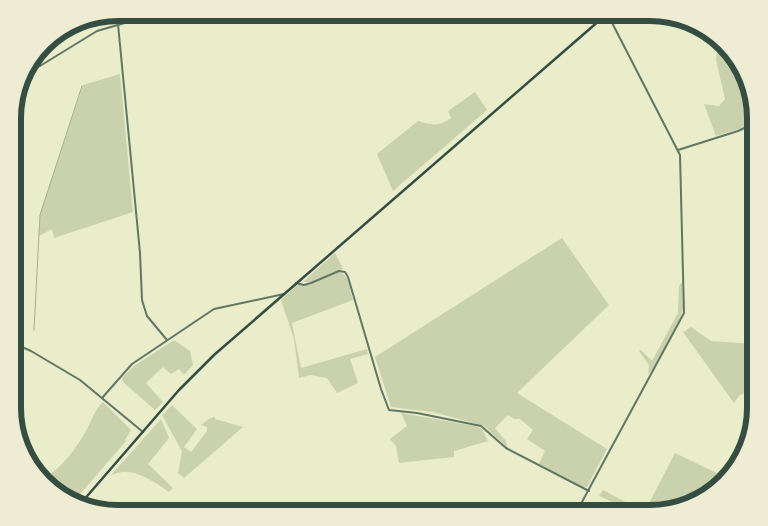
<svg xmlns="http://www.w3.org/2000/svg" width="768" height="526" font-family="'Open Sans',sans-serif">
<style>
.green{fill:#cad2ad}
.lines{fill:none;stroke-linecap:round;stroke-linejoin:round}
.stream{stroke:#a3b18a;stroke-width:1}
.minor{stroke:#617663;stroke-width:2}
.primary{stroke:#344e41;stroke-width:2.5}
.rim{fill:none;stroke:#344e41;stroke-width:6}
</style>
<rect width="100%" height="100%" fill="#e9edc9"/>
<g class="green">
<path d="M725 46 742 65 755 111V121L739 129 716 136 704 104 719 106 725 99 716 60 717 50 722 49V47Z"/>
<path d="M120 74 133 212 54 238 52 229 39 236 40 215 83 85Z"/>
<path d="M475 92 487 110 393 191 377 154 418 121C432 125 439 127 451 118L448 111Z"/>
<path d="M755 126V161L745 156 749 129Z"/>
<path d="M562 238 609 305 517 393 607 449 587 487H584L539 464 545 451 527 439 533 430 520 419H514L508 415 495 428 506 441 508 448 484 426 433 412 391 407 375 357Z"/>
<path d="M335 253 343 269 311 282H303Z"/>
<path d="M339 272C350 275 350 290 353 300L292 323 301 368 367 349 368 354 350 359 358 383 337 393 327 378 310 375 299 378 294 339 281 300 297 285 311 284Z"/>
<path d="M682 282 683 307 681 316 653 369 648 374 649 365 639 351 641 350 652 361 678 313 679 286Z"/>
<path d="M691 327 711 341 755 344V387L739 396 734 403 683 332Z"/>
<path d="M174 340 190 351 193 365 184 375 179 369 171 374 163 367 146 383 163 402 155 410 123 382 122 378 134 366Z"/>
<path d="M103 402 131 430 125 440 126 441 75 500 54 492 43 479C62 468 76 449 87 429 92 420 95 409 103 402Z"/>
<path d="M172 405 197 429 184 447 191 452 207 431V427L201 425 210 418 215 417V419L243 427 184 478 178 473 182 451 162 415Z"/>
<path d="M401 413 475 426 482 429 488 441 454 451V457L399 463 396 446 390 439 407 426Z"/>
<path d="M161 419 169 438 148 464 173 488 169 492C158 484 142 473 128 472 122 471 116 474 111 475Z"/>
<path d="M675 453 727 478 697 502 650 513H644Z"/>
<path d="M603 490 635 507 636 513 599 496Z"/>
</g>
<g class="lines">
<path class="stream" d="M34 330 40 215 82 86"/>
<g class="minor">
<path d="M120 18 118 24 140 253 142 300 147 316 167 340"/>
<path d="M22 77 97 31 142 18"/>
<path d="M678 150 738 131 755 123"/>
<path d="M296 283 304 285 311 283 339 271 345 272 348 277 381 389 389 410 417 413 481 426 506 448 589 491"/>
<path d="M13 343 31 351 80 380 143 432"/>
<path d="M102 398 132 364 214 309 284 294"/>
<path d="M576 513 684 313 680 155 607 13"/>
</g>
<path class="primary" d="M82 502 179 390 214 355 608 13"/>
</g>
<path d="M0 0H768V526H0ZM118 21H650A97 97 0 0 1 747 118V408A97 97 0 0 1 650 505H118A97 97 0 0 1 21 408V118A97 97 0 0 1 118 21Z" fill="#eeecd3" fill-rule="evenodd"/>
<path class="rim" d="M118 21H650A97 97 0 0 1 747 118V408A97 97 0 0 1 650 505H118A97 97 0 0 1 21 408V118A97 97 0 0 1 118 21Z"/>
</svg>
